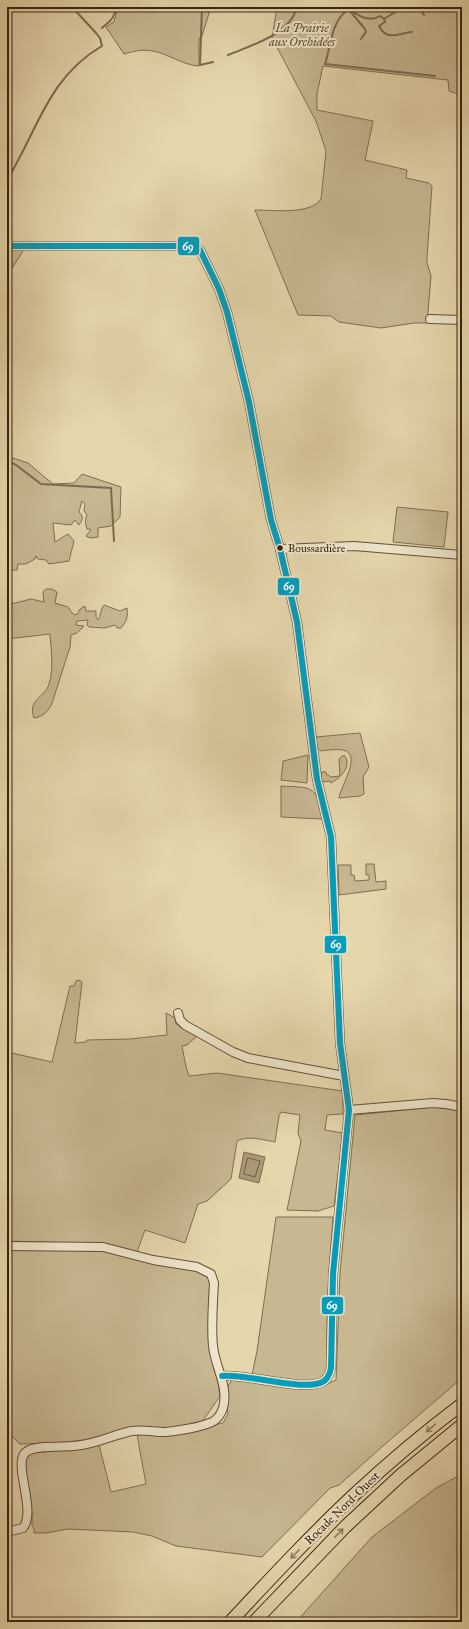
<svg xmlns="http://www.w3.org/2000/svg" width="469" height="1629" font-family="'IM FELL Great Primer',serif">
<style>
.green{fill:#c7b892;stroke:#7f6e52}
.water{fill:#a97;stroke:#7c6a4e}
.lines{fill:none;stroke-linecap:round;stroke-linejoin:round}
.shore{stroke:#705e44;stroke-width:1}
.stream{stroke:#7c6a4e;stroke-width:2}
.minor-casing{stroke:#625038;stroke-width:10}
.highway-casing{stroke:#372411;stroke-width:14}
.minor{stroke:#eee4c9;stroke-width:8}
.highway{stroke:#e5d6ac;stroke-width:12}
.bus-1-casing{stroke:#eee4c9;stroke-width:9}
.bus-1{stroke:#069cbb;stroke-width:6}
.oneway{stroke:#8e7d5e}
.bus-dot{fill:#372411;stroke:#eee4c9;stroke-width:1.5}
.labels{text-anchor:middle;stroke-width:4;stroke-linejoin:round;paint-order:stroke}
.bus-label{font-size:11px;fill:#372411;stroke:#eee4c9;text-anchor:start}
.park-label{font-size:12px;font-style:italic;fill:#5b4931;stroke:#eee4c9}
.street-label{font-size:12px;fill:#372411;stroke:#eee4c9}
.line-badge{stroke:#eee4c9;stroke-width:1.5}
.badge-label{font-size:11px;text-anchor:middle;font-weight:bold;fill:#fff}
</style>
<rect width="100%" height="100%" fill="#e5d6ac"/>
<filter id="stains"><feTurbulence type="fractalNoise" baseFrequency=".005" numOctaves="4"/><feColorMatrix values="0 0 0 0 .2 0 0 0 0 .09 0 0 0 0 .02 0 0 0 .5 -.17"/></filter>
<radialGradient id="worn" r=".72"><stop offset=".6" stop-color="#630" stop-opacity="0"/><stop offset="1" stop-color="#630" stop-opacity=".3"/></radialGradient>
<g class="green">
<path d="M118 7H211L201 39 199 38V66C182 65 169 54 153 51 143 49 134 51 124 54L106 27 114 22Z"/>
<path d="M277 7H462V97L461 95 449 91 448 80 323 66 317 94V110L373 121 365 160 407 170 406 178 429 183 432 186 427 257V263L431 276 427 323H414L381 328 339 322 331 316 298 315 255 210C272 210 311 215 321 199L326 151 316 121 272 38Z"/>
<path d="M7 247 20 248 23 251 7 276Z"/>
<path d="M7 456 28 463 53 484 74 483 82 474 121 487 120 517 111 526 98 528V537L90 538 86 536 91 530 90 529H87C85 523 85 520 87 515L84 511 85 504 82 501 79 512C84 517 83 519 79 525L75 520 71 525 53 523 55 542 68 534 74 541 69 561 49 564 46 560 38 559 36 556 35 559 26 564H18L17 570H7Z"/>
<path d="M397 507 448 512 444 547 393 542Z"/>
<path d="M46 589H52L57 592 55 603 68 607 72 613 76 615 78 613 80 609 85 606 86 611H96V617L98 620C101 615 100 610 104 605L120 611 127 608C128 617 127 621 121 628H117L115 625 105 628 89 627 87 625 88 620 77 621 76 625 84 626 77 633 71 635 70 647 54 697C52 707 45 717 34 718 27 699 45 698 49 684 54 668 51 649 50 634L7 639V605L31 599 44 602 43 592Z"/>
<path d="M360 733 369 767 363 777 364 794 360 796 339 798C340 787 363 754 343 750 336 749 328 750 321 751L317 748 316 737Z"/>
<path d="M308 755 307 783 281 780 283 761Z"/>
<path d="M342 756H345C352 767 340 778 331 783L330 781 322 782 321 772H326V774L331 777 340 776 339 759Z"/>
<path d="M281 786C312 788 316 784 323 818L322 819 281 817Z"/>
<path d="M366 864H374L376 882 386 881V889L339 895 338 865H351V875H354L355 881 369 880V875H366Z"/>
<path d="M79 980 82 982 75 1043 86 1042 87 1040 130 1039 167 1035 166 1013 175 1018 176 1024 197 1036 187 1045 182 1046 186 1067 189 1076 217 1073 343 1091V1114L327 1115 325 1130 343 1133 334 1206 318 1211 287 1210 301 1141 298 1133 300 1115 281 1112 279 1116 275 1142C264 1140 247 1135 237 1141L231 1179 207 1201 198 1204 185 1243 145 1230 137 1252 109 1244 7 1241V1052L52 1062 70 986H74L76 981Z"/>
<path d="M435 1107 462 1111V1378L383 1446 339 1485 330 1488 262 1557 176 1546 152 1536 133 1532 68 1529 46 1533H34V1528L32 1526V1513L24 1462 29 1453 57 1451 99 1445 111 1492 146 1484 137 1435 199 1428 223 1423 228 1414 225 1390 235 1376 320 1387 336 1380 340 1273 355 1115Z"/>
<path d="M276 1217H333C330 1261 326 1305 327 1349 327 1358 330 1371 321 1378 310 1387 267 1377 252 1375L257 1351Z"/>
<path d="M7 1248 94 1250 112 1252 190 1269 200 1272 210 1278 211 1356 218 1382 220 1396 202 1422 168 1429 142 1427 84 1440 57 1443 20 1444 12 1436 7 1438Z"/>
<path d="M462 1474V1622H296L372 1537 436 1488Z"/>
</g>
<path class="water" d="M244 1152 265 1157 259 1183 239 1178Z"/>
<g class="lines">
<path class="shore" d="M248 1158 260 1161 255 1177 244 1174Z"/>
<g class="stream">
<path d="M202 7 200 65 213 62"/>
<path d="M347 7C356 15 369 23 380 16L384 19 400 9 406 7"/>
<path d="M350 7C346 11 342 14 339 19 330 32 330 50 325 64L435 76"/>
<path d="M418 7 424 15"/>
<path d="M350 11 365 29 366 32 361 39"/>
<path d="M384 19 385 22 379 26C387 42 399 33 412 32"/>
<path d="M102 28C110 21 115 18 116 7"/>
<path d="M228 55C251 45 290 35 297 7"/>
<path d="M7 180C37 132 48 77 102 46L100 38 96 33 72 7"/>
<path d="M7 460 16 465 41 484 111 488 114 541"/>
</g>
<defs>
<g id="minor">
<path d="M7 246H191L200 250 219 289 227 312 249 402 271 520 280 549 297 622 317 779 331 837 340 1043 349 1110 333 1274 331 1368C330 1373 328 1378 324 1381 307 1393 246 1373 222 1376"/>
<path d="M430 319 462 320"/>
<path d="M280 549 354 546 462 555"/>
<path d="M178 1013 180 1020 185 1025 233 1052 248 1058 344 1076"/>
<path d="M349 1110 433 1103 446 1104 462 1107"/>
<path d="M7 1246 103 1247 153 1260 197 1267 211 1274 214 1283C213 1303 211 1325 213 1346 215 1367 229 1386 223 1408 221 1414 218 1419 212 1422 202 1427 177 1431 165 1432 154 1432 143 1429 132 1431 112 1435 94 1445 73 1446 62 1447 34 1445 26 1452 12 1463 37 1510 23 1528L7 1532"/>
</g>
<g id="highway">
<path d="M230 1622C271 1578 312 1534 355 1494 389 1462 425 1432 462 1404"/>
<path d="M254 1622 345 1527 401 1475 462 1425"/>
</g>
</defs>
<use href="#minor" class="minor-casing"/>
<use href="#highway" class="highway-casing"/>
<use href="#minor" class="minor"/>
<use href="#highway" class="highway"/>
<defs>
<path id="bus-1" d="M7 246H191L200 250 219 289 227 312 249 402 271 520 280 549 297 622 317 779 331 837 340 1043 349 1110 333 1274 331 1368C330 1373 328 1378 324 1381 307 1393 246 1373 222 1376"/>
</defs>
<use href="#bus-1" class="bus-1-casing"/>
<use href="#bus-1" class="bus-1"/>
</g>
<defs><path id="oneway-shaft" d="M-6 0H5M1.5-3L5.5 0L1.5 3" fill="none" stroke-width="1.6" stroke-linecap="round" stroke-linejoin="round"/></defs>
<g class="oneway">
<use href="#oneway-shaft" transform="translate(431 1428) rotate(140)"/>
<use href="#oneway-shaft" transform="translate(339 1533) rotate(-46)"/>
<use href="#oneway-shaft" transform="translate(295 1554) rotate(135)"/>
</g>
<circle class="bus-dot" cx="280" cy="548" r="3.5"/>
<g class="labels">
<g class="bus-label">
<text x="288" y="552">Boussardière</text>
</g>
<g class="park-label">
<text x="302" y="32">La Prairie<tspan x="302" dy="14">aux Orchidées</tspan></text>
</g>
<g class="street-label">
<text transform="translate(342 1508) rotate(-44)" y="4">Rocade Nord-Ouest</text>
</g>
</g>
<g class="line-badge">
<rect x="177" y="236" width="23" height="20" rx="4" fill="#069cbb"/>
<rect x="277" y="577" width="23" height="19" rx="4" fill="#069cbb"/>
<rect x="324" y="935" width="23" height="19" rx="4" fill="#069cbb"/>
<rect x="321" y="1296" width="23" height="19" rx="4" fill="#069cbb"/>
</g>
<g class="badge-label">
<text x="188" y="250">69</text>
<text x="289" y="590">69</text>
<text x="336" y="948">69</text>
<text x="332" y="1309">69</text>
</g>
<rect width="469" height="1629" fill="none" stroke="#e5d6ac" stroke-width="24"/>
<rect x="8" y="8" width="453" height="1613" fill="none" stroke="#372411" stroke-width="2"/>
<rect x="12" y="12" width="445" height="1605" fill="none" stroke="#372411"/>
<rect width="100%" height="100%" filter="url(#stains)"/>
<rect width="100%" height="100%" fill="url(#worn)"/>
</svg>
